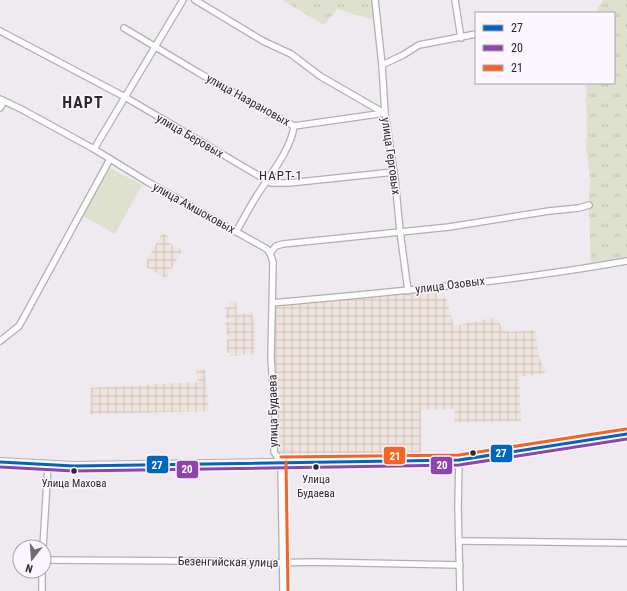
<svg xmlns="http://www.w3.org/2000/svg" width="627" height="591" font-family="'Roboto Condensed',sans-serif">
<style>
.industrial{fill:url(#industrial-grid)}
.grass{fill:url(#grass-tufts)}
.green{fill:#dee1ce}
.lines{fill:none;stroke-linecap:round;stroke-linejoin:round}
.street-casing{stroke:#b1afb2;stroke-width:8}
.secondary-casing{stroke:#b1afb2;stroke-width:10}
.street{stroke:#fcfcfd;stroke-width:5.5}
.secondary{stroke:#fcfcfd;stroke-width:8}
.bus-1-casing{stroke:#fcf6ff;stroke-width:6}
.bus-2-casing{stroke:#fcf6ff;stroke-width:6}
.bus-3-casing{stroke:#fcf6ff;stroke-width:6}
.bus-1{stroke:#0065bd;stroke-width:3}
.bus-2{stroke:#8e44ad;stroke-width:3}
.bus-3{stroke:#f26522;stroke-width:3}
.bus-dot{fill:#2b292c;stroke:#fcf6ff;stroke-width:1.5}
.labels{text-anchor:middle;stroke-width:3;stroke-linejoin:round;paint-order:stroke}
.bus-label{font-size:11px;fill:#2b292c;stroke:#fcf6ff}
.street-label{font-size:12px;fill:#2b292c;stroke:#fcf6ff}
.neighbourhood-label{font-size:13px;letter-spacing:1px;fill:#2b292c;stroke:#fcf6ff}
.district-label{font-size:16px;font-weight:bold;letter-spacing:1px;fill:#2b292c;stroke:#fcf6ff}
.line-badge{stroke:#fcf6ff;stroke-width:1.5}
.badge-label{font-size:11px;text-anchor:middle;font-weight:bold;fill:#fff}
</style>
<defs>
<pattern id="industrial-grid" width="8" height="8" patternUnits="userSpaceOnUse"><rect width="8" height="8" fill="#f0e3dd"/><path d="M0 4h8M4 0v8" fill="none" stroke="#cec3be"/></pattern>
<pattern id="grass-tufts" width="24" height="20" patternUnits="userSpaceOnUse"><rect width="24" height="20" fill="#dee1ce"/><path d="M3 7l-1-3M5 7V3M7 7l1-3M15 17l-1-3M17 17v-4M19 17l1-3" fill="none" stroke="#bfc1b1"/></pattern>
</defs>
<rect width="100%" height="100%" fill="#eeeaef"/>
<g class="industrial">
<path d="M162 233 169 237 167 242 182 250 166 278 144 266Z"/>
<path d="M436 288 438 299 446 298 454 326 496 317 502 328 505 331 510 332 535 330 540 361 547 371 542 374 519 377 521 421 454 423V409L421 410V461L281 462 276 457 273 303Z"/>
<path d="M236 301 237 314 252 313 255 326V354L230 356 229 353H227L226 340 230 339V335H227L225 323 229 321 230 319 226 318 225 308 229 307V302Z"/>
<path d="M196 369H205L209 411 90 414V388L198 382Z"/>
</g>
<g class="grass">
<path d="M282 0H375L377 21 337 9 324 25Z"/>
<path d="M603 0H627V261L591 268 589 205 590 176 586 147 587 137 586 86 587 83H614V13H597L598 8Z"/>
</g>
<path class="green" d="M110 168 142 185 115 234 83 216Z"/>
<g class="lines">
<defs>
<g id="street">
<path d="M195 0 263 41 291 54 320 76 384 113"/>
<path d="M375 0 382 65 385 113 395 179 400 231 408 291"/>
<path d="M455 0 461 38"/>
<path d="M124 28 199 73 294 126 385 113"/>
<path d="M0 31 125 97 271 183H289L394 172"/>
<path d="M382 65 403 55 419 45 476 34"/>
<path d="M0 99 21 109 94 149 146 181 267 249 270 253"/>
<path d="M0 108 4 101"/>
<path d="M94 149 183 0"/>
<path d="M236 232C243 220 249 208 256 197 269 176 291 150 294 126"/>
<path d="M270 253 273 262 271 358 275 415 274 452 281 462 283 591"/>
<path d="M270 253 276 246 283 244 449 227 549 211 579 208 589 205"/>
<path d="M273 303C391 292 510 282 627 261"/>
<path d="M0 341 19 326 24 317 110 159"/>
<path d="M459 460 458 507 460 591"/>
<path d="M459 541 627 543"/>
<path d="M43 547 48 465"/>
<path d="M44 560 194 561 269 563 313 562 460 565"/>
<path d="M42 591V571"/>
</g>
<path id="secondary" d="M0 462 74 466 459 460 627 434"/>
</defs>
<use href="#street" class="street-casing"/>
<use href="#secondary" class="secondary-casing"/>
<use href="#street" class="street"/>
<use href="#secondary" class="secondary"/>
<defs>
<path id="bus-1" d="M0 462 74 466 459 460 627 434"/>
<path id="bus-2" d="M0 467 74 471 459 465 627 439"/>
<g id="bus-3">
<path d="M281 457 459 455 626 429"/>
<path d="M286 462 288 591"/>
</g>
</defs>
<use href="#bus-1" class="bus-1-casing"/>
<use href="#bus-2" class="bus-2-casing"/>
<use href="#bus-3" class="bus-3-casing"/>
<use href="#bus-1" class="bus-1"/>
<use href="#bus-2" class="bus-2"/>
<use href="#bus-3" class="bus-3"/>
</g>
<g class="bus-dot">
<circle cx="473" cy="453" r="3.5"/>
<circle cx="316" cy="467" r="3.5"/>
<circle cx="74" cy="471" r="3.5"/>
</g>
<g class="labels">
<g class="bus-label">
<text x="316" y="483">Улица<tspan x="316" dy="14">Будаева</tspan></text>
<text x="74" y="487">Улица Махова</text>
</g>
<g class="street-label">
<text transform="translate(248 100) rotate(29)" y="4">улица Назрановых</text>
<text transform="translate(190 136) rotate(30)" y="4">улица Беровых</text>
<text transform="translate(391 156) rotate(82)" y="4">улица Герговых</text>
<text transform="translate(194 208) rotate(29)" y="4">улица Амшоковых</text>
<text transform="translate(450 285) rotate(-7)" y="4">улица Озовых</text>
<text transform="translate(273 411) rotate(-91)" y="4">улица Будаева</text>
<text transform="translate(228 562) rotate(1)" y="4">Безенгийская улица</text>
</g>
<g class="neighbourhood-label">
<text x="281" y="180">НАРТ-1</text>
</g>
<g class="district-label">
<text x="83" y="108">НАРТ</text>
</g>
</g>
<g class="line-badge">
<rect x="490" y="444" width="23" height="19" rx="4" fill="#0065bd"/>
<rect x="383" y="446" width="23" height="19" rx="4" fill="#f26522"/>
<rect x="146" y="455" width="23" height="19" rx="4" fill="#0065bd"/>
<rect x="430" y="456" width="23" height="19" rx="4" fill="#8e44ad"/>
<rect x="176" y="460" width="23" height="19" rx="4" fill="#8e44ad"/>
</g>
<g class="badge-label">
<text x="501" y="457">27</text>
<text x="395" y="460">21</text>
<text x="157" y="469">27</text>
<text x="442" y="469">20</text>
<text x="187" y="473">20</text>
</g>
<rect x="475" y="12" width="140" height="72" fill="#fcf6ff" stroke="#a8a4ab"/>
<rect x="483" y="25" width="20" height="6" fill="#0065bd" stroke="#a8a4ab"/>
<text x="511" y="32" font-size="12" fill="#2b292c">27</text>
<rect x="483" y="45" width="20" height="6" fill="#8e44ad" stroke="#a8a4ab"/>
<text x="511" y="52" font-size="12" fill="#2b292c">20</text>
<rect x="483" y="65" width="20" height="6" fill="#f26522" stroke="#a8a4ab"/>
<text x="511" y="72" font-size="12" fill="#2b292c">21</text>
<g transform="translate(32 559) rotate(197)"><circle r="19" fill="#fcf6ff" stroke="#a8a4ab"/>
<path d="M0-3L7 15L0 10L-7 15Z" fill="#6f6d70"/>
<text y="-6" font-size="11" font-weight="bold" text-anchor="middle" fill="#2b292c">N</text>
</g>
</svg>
